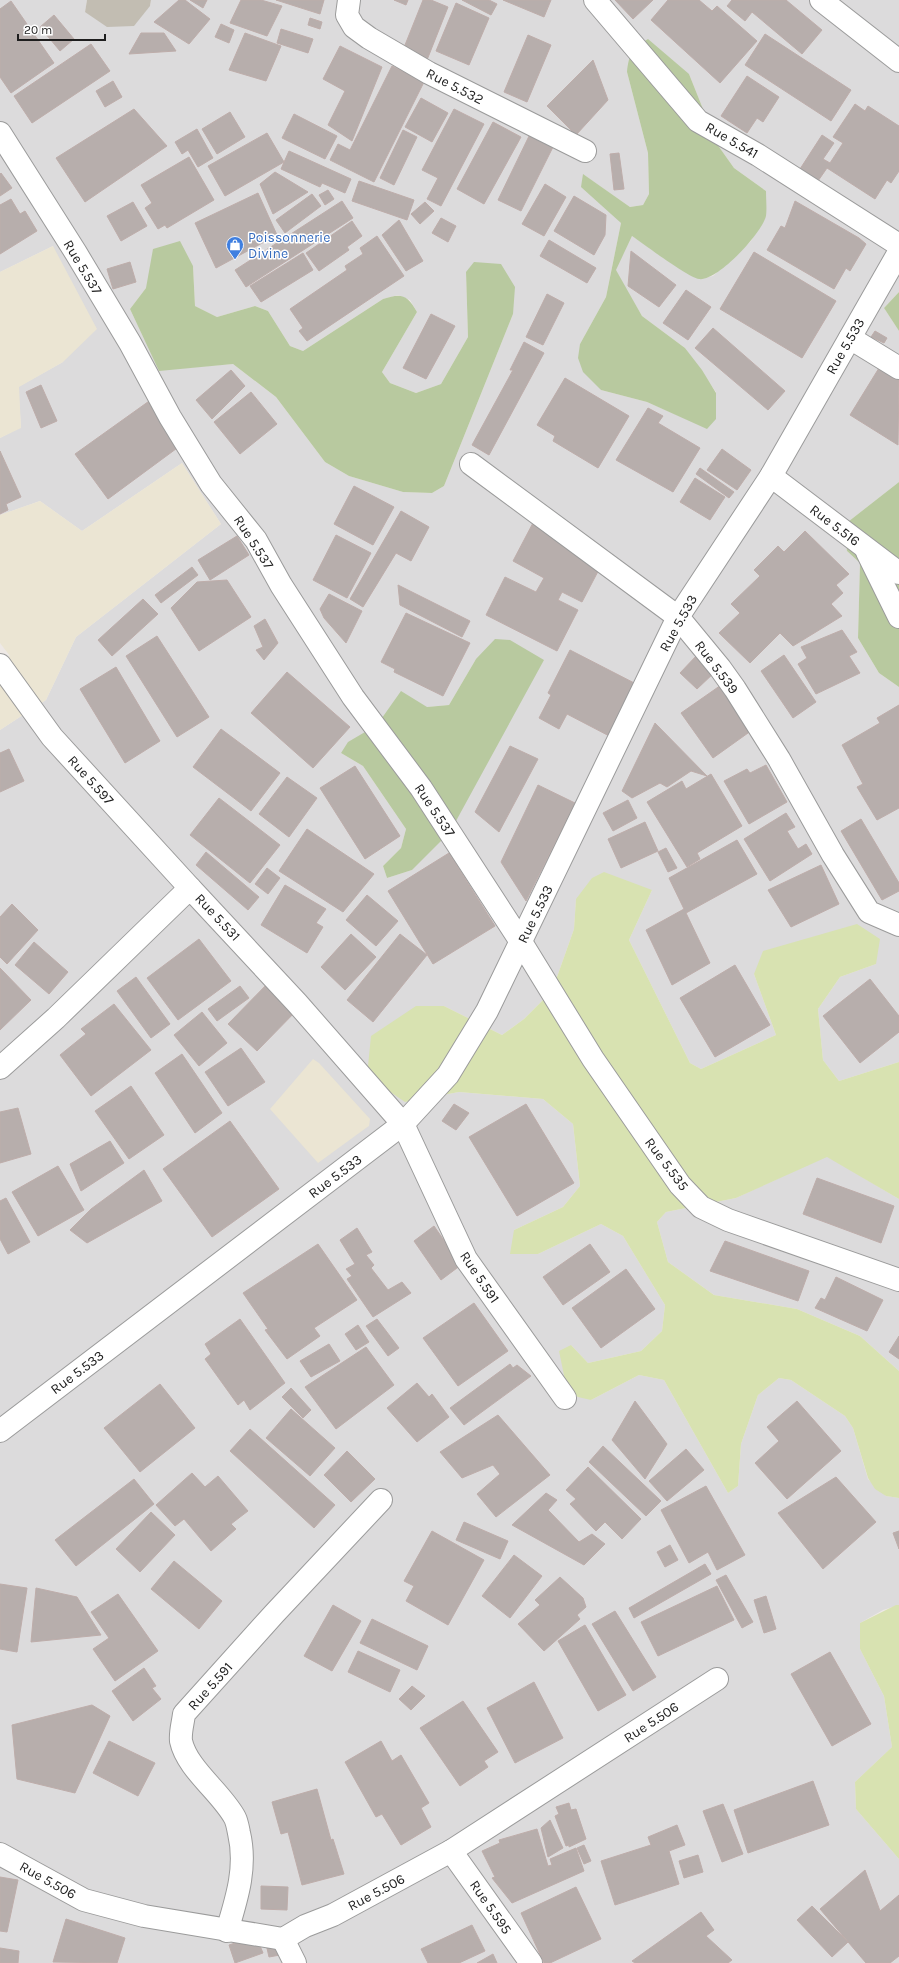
<svg xmlns="http://www.w3.org/2000/svg" width="899" height="1963" font-family="Karla,sans-serif">
<style>
.residential{fill:#dcdbdc;fill-rule:evenodd}
.construction{fill:#c2bdb2}
.farmland{fill:#ebe5d3}
.grass{fill:#d8e2b1}
.forest{fill:#b8c99f}
.building{fill:#b7aeac;stroke:#beadaa}
.lines{fill:none;stroke-linecap:round;stroke-linejoin:round}
.minor-casing{stroke:#9b9b9b;stroke-width:24}
.minor{stroke:#fff;stroke-width:22}
.labels{text-anchor:middle;stroke-width:3;stroke-linejoin:round;paint-order:stroke}
.street-label{font-size:14px;fill:#1e1e1e;stroke:#fff}
.shop-label{font-size:14px;fill:#366cbe;stroke:#fff;text-anchor:start}
</style>
<rect width="100%" height="100%" fill="#eee9e6"/>
<g class="residential">
<path d="M0 0H87L85 12 150 6 151 0H899V292L884 308 899 331V482L844 525 847 551 860 563 858 638 879 673 899 687V1062L839 1081 823 1060 818 1009 840 977 876 964 754 974 776 1035 701 1069 690 1063 629 940 652 890 576 899 574 929 552 991 524 1019 502 1035 444 1006 405 1102 459 1092 543 1099 573 1124 580 1186 563 1207 514 1230 538 1254 601 1224 623 1236 665 1305 662 1331 641 1351 588 1363 571 1345 591 1400 639 1375 664 1380 728 1493 738 1486 741 1444 758 1395 779 1378 791 1380 845 1416 853 1428 868 1479 886 1496 899 1498V1605L883 1610 860 1623V1649L884 1696 892 1747 855 1782 856 1809 899 1859V1963H0V730L46 700 76 637 221 524 182 463 82 531 40 501 0 515V438L21 427 18 387 63 362 53 246 0 272ZM627 72 689 74 717 144 734 168 766 191V216L751 241 713 276 699 279 688 273 632 236 615 270 642 316 685 348 716 392 707 428 647 402 601 390 580 344 606 297 621 223 584 175 630 207 643 205 649 194 648 153ZM193 266 195 306 217 317 255 306 268 311 290 346 303 351 383 299 398 295 410 300 417 312 382 372 390 383 416 393 441 384 468 337 466 272 513 314 444 486 432 493 403 492 349 476 325 462 276 397 233 364 159 370 130 309 146 288ZM476 659 412 870 387 878 383 866 401 848 406 829 363 766 341 753 377 725 427 707 449 705Z"/>
<path d="M827 1156 899 1199V1371L860 1336 797 1309 714 1295 668 1262 657 1222 666 1212 736 1198Z"/>
</g>
<path class="construction" d="M87 0H151L150 6 134 26 107 27 85 12Z"/>
<g class="farmland">
<path d="M53 246 97 329 63 362 19 387 21 428 0 438V272Z"/>
<path d="M182 463 221 524 76 637 46 700 0 730V662L10 656 0 643V515L40 501 82 531Z"/>
<path d="M313 1059 319 1063 370 1119 369 1126 366 1128 318 1163 270 1109Z"/>
</g>
<g class="grass">
<path d="M604 872 652 890 629 940 690 1063 701 1069 776 1035 754 974 763 951 857 924 880 939 876 964 840 977 818 1009 823 1060 839 1081 899 1062V1199L827 1157 736 1198 666 1212 657 1222 668 1262 714 1295 797 1309 860 1336 899 1371V1498L886 1496 875 1489 868 1478 853 1428 845 1416 791 1380 779 1378 758 1395 741 1444 738 1486 728 1493 664 1380 639 1375 591 1400 578 1397 567 1390 559 1351 571 1345 588 1363 641 1351 662 1331 665 1305 623 1236 601 1224 538 1254H510L514 1230 563 1207 580 1186 573 1124 543 1099 459 1092 405 1102 367 1076 371 1036 416 1006H444L502 1035 524 1019 552 991 574 929 576 899 592 878Z"/>
<path d="M896 1605H899V1859L856 1809 855 1782 892 1747 884 1696 860 1649V1623Z"/>
</g>
<g class="forest">
<path d="M648 39 689 74 717 144 734 168 766 191C766 199 767 209 766 216 762 233 717 282 699 279 687 277 644 244 632 236L616 270 642 316 685 348 702 370 716 393V419L707 429 647 402 601 390 583 372 578 358 580 344 606 297 621 223 581 187 583 174 630 207 643 205 649 194 648 153 627 72C629 54 632 48 648 39Z"/>
<path d="M180 241 193 266 195 306 217 317 255 306 268 311 290 346 303 351 383 299C401 293 407 294 417 312L382 372 390 383 416 393 441 384 468 337 466 272 474 262 501 264 515 287 513 314 444 486 432 493 403 492 349 476 325 462 276 397 233 364 159 371 130 309 146 288 153 249Z"/>
<path d="M899 292V331L884 308Z"/>
<path d="M899 482V687L879 673 858 638 860 563 847 551 844 525Z"/>
<path d="M495 639 510 640 544 660 450 832 412 870 387 878 383 866 401 848 406 829 363 766 341 753 348 742 377 725 401 691 427 707 449 705 476 659Z"/>
</g>
<g class="building">
<path d="M179 0H185L210 19 189 44 154 22Z"/>
<path d="M190 0H207L203 8Z"/>
<path d="M241 0H261L282 6 267 36 230 23Z"/>
<path d="M276 0H324L320 14Z"/>
<path d="M394 0H408L406 5Z"/>
<path d="M423 0H431L448 7 425 65 401 55Z"/>
<path d="M462 0H489L497 4 491 15Z"/>
<path d="M503 0H551L544 17Z"/>
<path d="M615 0H653L633 19Z"/>
<path d="M668 0H699L712 11 717 6 757 41 720 83 651 20Z"/>
<path d="M732 0H786L822 30 802 54 752 12 745 21 727 6Z"/>
<path d="M11 1 54 63 11 93 0 77V9Z"/>
<path d="M456 3 489 18 469 65 436 51Z"/>
<path d="M54 15 74 39 60 51 40 27Z"/>
<path d="M310 18 322 22 320 29 308 25Z"/>
<path d="M221 24 234 30 229 43 215 37Z"/>
<path d="M281 29 313 39 308 53 277 43Z"/>
<path d="M141 33H164L176 51 129 54Z"/>
<path d="M245 33 281 46 266 81 229 70Z"/>
<path d="M765 34 851 90 831 121 745 65Z"/>
<path d="M528 35 551 45 527 102 504 92Z"/>
<path d="M91 44 110 71 32 123 14 96Z"/>
<path d="M340 46 382 67 352 141 328 125 345 91 323 79Z"/>
<path d="M593 60 608 100 576 135 547 106Z"/>
<path d="M392 66 424 82 374 182 330 160 338 144 350 150Z"/>
<path d="M747 76 779 97 763 122 757 118 747 133 721 116Z"/>
<path d="M113 81 122 97 105 107 96 91Z"/>
<path d="M421 98 448 113 432 142 405 127Z"/>
<path d="M855 104 865 111 868 106 899 126V171L891 183 887 180 875 199 827 168 818 181 800 169 822 135 834 143 823 159 830 163 843 143 833 137Z"/>
<path d="M134 109 167 146 85 202 56 158Z"/>
<path d="M454 109 484 124 441 206 427 199 438 178 422 170Z"/>
<path d="M230 112 245 137 217 154 202 129Z"/>
<path d="M294 114 337 136 325 159 282 138Z"/>
<path d="M493 122 521 137 484 204 457 189Z"/>
<path d="M197 129 213 158 198 167 188 150 182 154 175 142Z"/>
<path d="M403 130 417 137 394 185 380 178Z"/>
<path d="M531 132 555 143 521 211 498 200Z"/>
<path d="M267 133 284 162 225 196 208 166Z"/>
<path d="M289 151 351 179 345 193 322 183 320 187 281 169Z"/>
<path d="M619 153 624 189 614 190 610 154Z"/>
<path d="M189 157 214 200 167 228 165 225 158 229 145 208 152 203 141 185Z"/>
<path d="M275 172 308 192 273 214 260 184Z"/>
<path d="M1 173 12 188 0 196V174Z"/>
<path d="M359 181 414 200 407 220 352 201Z"/>
<path d="M545 184 566 197 544 236 522 224Z"/>
<path d="M328 190 334 199 325 205 319 195Z"/>
<path d="M258 193 277 235 216 268 195 223Z"/>
<path d="M312 194 321 206 285 233 276 220Z"/>
<path d="M574 196 606 215 605 235 594 255 554 231Z"/>
<path d="M11 199 20 214 25 211 37 231 0 254V205Z"/>
<path d="M342 201 353 218 246 287 235 270Z"/>
<path d="M795 201 859 238 866 244 850 271 846 268 834 289 767 250 781 226 785 228Z"/>
<path d="M133 202 147 226 121 241 107 216Z"/>
<path d="M425 202 434 211 420 224 411 214Z"/>
<path d="M441 218 456 226 448 242 432 233Z"/>
<path d="M399 220 423 261 406 271 382 235Z"/>
<path d="M352 221 362 236 347 247 349 250 319 271 306 253Z"/>
<path d="M377 236 404 276 307 341 299 331 303 328 290 309 347 270 345 266 363 254 360 248Z"/>
<path d="M549 240 596 268 587 283 540 256Z"/>
<path d="M631 251 676 285 659 307 628 286Z"/>
<path d="M754 252 836 301 802 358 720 309Z"/>
<path d="M303 253 313 270 261 302 250 286Z"/>
<path d="M130 262 136 282 113 289 107 269Z"/>
<path d="M686 290 711 307 688 340 663 323Z"/>
<path d="M547 294 564 303 543 345 526 337Z"/>
<path d="M431 314 455 326 426 379 403 368Z"/>
<path d="M713 328 785 391 768 410 695 348Z"/>
<path d="M875 331 887 338 884 343 871 337Z"/>
<path d="M524 342 544 353 489 455 472 445 513 370H510Z"/>
<path d="M879 368 899 380 898 445 850 415Z"/>
<path d="M231 370 245 386 212 419 196 400Z"/>
<path d="M565 378 629 416 598 468 553 441 555 436 537 425Z"/>
<path d="M41 385 57 421 41 428 26 392Z"/>
<path d="M251 392 277 424 240 454 214 422Z"/>
<path d="M152 399 184 443 108 499 75 454Z"/>
<path d="M648 408 663 416 658 423 700 448 673 492 616 460Z"/>
<path d="M722 449 751 470 737 490 707 470Z"/>
<path d="M0 451 21 497 6 504 8 510 0 514Z"/>
<path d="M700 468 734 492 729 498 696 474Z"/>
<path d="M695 478 725 497 710 520 680 502Z"/>
<path d="M354 486 394 507 373 545 334 524Z"/>
<path d="M401 511 429 527 411 561 396 553 363 607 350 599Z"/>
<path d="M534 521 605 558 582 602 562 592 558 600 578 610 557 651 486 615 505 577 536 592 544 578 513 561Z"/>
<path d="M805 531 849 574 836 585 843 593 831 604 842 616 793 646 780 633 750 663 719 633 740 613 731 604 760 576 754 570 778 546 784 552Z"/>
<path d="M336 535 371 553 347 598 313 580Z"/>
<path d="M237 536 249 555 210 580 198 560Z"/>
<path d="M192 567 198 575 161 603 155 595Z"/>
<path d="M227 580 251 617 199 651 171 608 197 582Z"/>
<path d="M398 585 470 621 462 637 400 605Z"/>
<path d="M329 594 362 611 346 643 324 618 320 609Z"/>
<path d="M143 599 158 614 112 656 98 640Z"/>
<path d="M406 613 470 643 443 696 394 672 395 669 381 662Z"/>
<path d="M265 619 278 643 264 660 256 650 263 647 254 626Z"/>
<path d="M842 630 857 652 849 656 860 673 816 694 798 664 807 658 801 647Z"/>
<path d="M157 636 209 717 177 737 126 656Z"/>
<path d="M570 650 642 687 615 739 567 714 559 729 539 718 551 695 548 693Z"/>
<path d="M698 654 716 671 697 689 680 673Z"/>
<path d="M784 655 816 702 793 718 761 671Z"/>
<path d="M116 667 160 741 125 763 80 689Z"/>
<path d="M287 672 350 727 313 768 251 713Z"/>
<path d="M724 683 755 728 713 758 681 713Z"/>
<path d="M899 705V808L877 820 857 787 863 784 842 745 880 723 877 718Z"/>
<path d="M655 723 707 776 691 771 667 787 660 783 632 798 622 791Z"/>
<path d="M221 729 280 773 251 811 193 767Z"/>
<path d="M510 746 538 759 499 832 475 812Z"/>
<path d="M9 749 24 781 0 792V753Z"/>
<path d="M766 765 787 802 749 824 724 781 747 769 750 773Z"/>
<path d="M355 766 400 836 365 859 320 788Z"/>
<path d="M711 774 742 826 697 853 700 859 687 867 647 802 682 781 686 789Z"/>
<path d="M287 777 317 798 289 837 259 814Z"/>
<path d="M538 785 575 803 526 901 501 862Z"/>
<path d="M219 798 280 845 250 883 190 835Z"/>
<path d="M628 800 637 818 613 831 603 813Z"/>
<path d="M786 813 795 827 787 831 798 849 806 844 812 854 770 881 744 839Z"/>
<path d="M861 819 899 883V891L882 900 841 831Z"/>
<path d="M645 822 658 851 621 868 608 839Z"/>
<path d="M307 829 374 874 343 912 279 871Z"/>
<path d="M737 840 757 874 686 913 710 963 672 985 646 930 684 909 669 878Z"/>
<path d="M666 848 677 868 668 872 658 852Z"/>
<path d="M206 852 259 897 248 910 196 865Z"/>
<path d="M449 853 495 926 433 964 388 891Z"/>
<path d="M821 865 839 904 791 927 768 890Z"/>
<path d="M267 868 280 878 268 894 255 884Z"/>
<path d="M285 885 326 909 316 923 323 927 307 953 261 925Z"/>
<path d="M367 895 398 921 376 946 346 920Z"/>
<path d="M12 904 38 930 7 964 0 957V917Z"/>
<path d="M351 934 376 957 345 990 321 967Z"/>
<path d="M400 934 427 955 373 1022 347 1000Z"/>
<path d="M199 939 231 981 178 1020 147 978Z"/>
<path d="M34 942 68 972 49 994 15 965Z"/>
<path d="M735 965 770 1025 715 1057 680 998Z"/>
<path d="M0 968 31 1000 0 1030Z"/>
<path d="M136 977 170 1024 151 1038 117 991Z"/>
<path d="M272 979 301 1006 257 1051 228 1024Z"/>
<path d="M870 979 899 1016V1032L860 1063 823 1016Z"/>
<path d="M240 986 249 998 217 1021 208 1009Z"/>
<path d="M114 1004 151 1050 91 1096 60 1055 86 1034 81 1029Z"/>
<path d="M202 1012 227 1043 199 1066 174 1035Z"/>
<path d="M241 1048 265 1082 228 1106 205 1072Z"/>
<path d="M182 1054 222 1113 195 1133 155 1073Z"/>
<path d="M131 1086 164 1135 129 1159 95 1111Z"/>
<path d="M454 1104 469 1113 456 1130 442 1121Z"/>
<path d="M526 1104 574 1183 517 1216 469 1137Z"/>
<path d="M18 1108 31 1154 0 1163V1112Z"/>
<path d="M230 1121 279 1189 212 1237 163 1169Z"/>
<path d="M110 1141 124 1163 81 1191 70 1164Z"/>
<path d="M58 1166 84 1210 38 1236 12 1192Z"/>
<path d="M144 1170 162 1201 87 1243 70 1230 91 1209Z"/>
<path d="M817 1178 894 1206 881 1243 803 1214Z"/>
<path d="M6 1198 30 1242 8 1254 0 1239V1201Z"/>
<path d="M434 1226 461 1265 441 1280 414 1241Z"/>
<path d="M357 1228 372 1252 366 1255 374 1265 371 1268 388 1290 402 1282 411 1293 373 1317 347 1279 352 1276 346 1269 355 1264 340 1240Z"/>
<path d="M725 1241 809 1271 798 1301 710 1271Z"/>
<path d="M318 1244 357 1300 314 1328 320 1336 287 1359 265 1330 268 1329 243 1293Z"/>
<path d="M590 1244 610 1272 563 1305 543 1277Z"/>
<path d="M626 1269 655 1309 601 1348 572 1308Z"/>
<path d="M836 1277 883 1300 867 1331 815 1308 821 1298 825 1300Z"/>
<path d="M474 1303 508 1351 458 1386 423 1338Z"/>
<path d="M240 1319 285 1383 250 1410 244 1400 238 1405 205 1359 211 1354 205 1344Z"/>
<path d="M377 1319 399 1348 388 1356 366 1326Z"/>
<path d="M358 1325 369 1342 356 1350 345 1334Z"/>
<path d="M899 1336V1359L889 1352Z"/>
<path d="M329 1344 340 1361 311 1377 300 1361Z"/>
<path d="M366 1347 394 1385 336 1429 305 1387Z"/>
<path d="M510 1364 513 1368 517 1365 531 1376 464 1425 450 1408Z"/>
<path d="M417 1383 429 1397 432 1394 449 1417 417 1442 387 1408Z"/>
<path d="M160 1384 195 1428 140 1472 104 1428Z"/>
<path d="M291 1388 311 1410 303 1418 282 1397Z"/>
<path d="M635 1401 667 1444 645 1479 612 1440Z"/>
<path d="M797 1401 841 1451 787 1499 755 1463 779 1441 767 1427Z"/>
<path d="M291 1409 335 1448 310 1476 266 1438Z"/>
<path d="M498 1415 550 1475 496 1517 477 1494 500 1474 493 1465 462 1478 440 1452Z"/>
<path d="M250 1429 335 1505 314 1528 230 1451Z"/>
<path d="M603 1446 661 1501 646 1516 589 1462Z"/>
<path d="M686 1449 704 1470 667 1501 649 1481Z"/>
<path d="M347 1451 375 1479 351 1502 324 1475Z"/>
<path d="M588 1467 641 1519 622 1539 605 1522 596 1531 570 1504 576 1499 566 1490Z"/>
<path d="M192 1473 205 1487 218 1476 248 1511 231 1524 236 1529 211 1551 184 1519 175 1526 156 1505Z"/>
<path d="M836 1477 876 1522 823 1569 778 1513Z"/>
<path d="M134 1479 154 1504 76 1566 55 1540Z"/>
<path d="M706 1486 745 1555 717 1570 708 1552 689 1563 661 1510Z"/>
<path d="M546 1493 557 1500 548 1510 579 1542 592 1534 605 1544 584 1565 512 1525Z"/>
<path d="M151 1512 175 1535 140 1572 116 1549Z"/>
<path d="M464 1522 508 1541 500 1559 456 1540Z"/>
<path d="M432 1531 484 1560 448 1625 406 1601 414 1586 404 1581Z"/>
<path d="M899 1531V1549L893 1533Z"/>
<path d="M670 1545 678 1560 665 1567 657 1552Z"/>
<path d="M514 1555 542 1576 510 1618 482 1596Z"/>
<path d="M174 1561 222 1601 199 1629 151 1589Z"/>
<path d="M705 1564 711 1574 634 1618 629 1608Z"/>
<path d="M726 1575 753 1622 742 1628 716 1580Z"/>
<path d="M560 1577 583 1598 586 1607 577 1615 580 1619 544 1651 518 1624 540 1605 535 1600Z"/>
<path d="M0 1584 27 1588 17 1652 0 1649Z"/>
<path d="M717 1586 734 1620 658 1656 641 1622Z"/>
<path d="M36 1588 77 1597 101 1635 31 1642Z"/>
<path d="M118 1594 158 1651 115 1681 93 1649 109 1638 91 1612Z"/>
<path d="M766 1596 776 1629 764 1633 754 1600Z"/>
<path d="M333 1605 361 1621 332 1671 304 1656Z"/>
<path d="M615 1611 656 1677 633 1691 592 1624Z"/>
<path d="M372 1619 428 1646 417 1670 360 1643Z"/>
<path d="M585 1625 626 1695 598 1711 558 1641Z"/>
<path d="M358 1651 400 1670 390 1692 348 1672Z"/>
<path d="M830 1652 871 1724 832 1746 791 1674Z"/>
<path d="M144 1668 156 1686 152 1688 161 1699 133 1721 112 1691Z"/>
<path d="M534 1682 563 1738 515 1763 487 1708Z"/>
<path d="M412 1686 425 1696 411 1710 399 1699Z"/>
<path d="M463 1701 498 1752 484 1761 488 1767 460 1786 420 1728Z"/>
<path d="M92 1705 110 1716 75 1793 17 1779 12 1725Z"/>
<path d="M109 1741 155 1763 138 1796 93 1773Z"/>
<path d="M381 1741 392 1761 401 1755 429 1803 421 1808 431 1827 401 1845 382 1814 376 1817 345 1762Z"/>
<path d="M813 1781 829 1825 748 1853 734 1810Z"/>
<path d="M317 1789 331 1840 333 1839 344 1874 302 1885 288 1832 281 1834 272 1802Z"/>
<path d="M569 1803 571 1810 576 1809 586 1839 569 1847V1845L566 1846 555 1816 559 1814 556 1807Z"/>
<path d="M723 1804 743 1854 722 1862 703 1811Z"/>
<path d="M550 1820 563 1848 548 1857 541 1828Z"/>
<path d="M677 1825 685 1845 669 1851 679 1884 615 1905 601 1861 651 1845 648 1837Z"/>
<path d="M537 1829 548 1866 552 1865 550 1859 576 1848 584 1871 512 1903 492 1878 495 1877 482 1851 500 1843 499 1840Z"/>
<path d="M584 1845 591 1861 584 1864 577 1848Z"/>
<path d="M698 1855 703 1872 684 1878 679 1861Z"/>
<path d="M865 1870 880 1911 899 1895V1956L890 1963H866L820 1909Z"/>
<path d="M0 1877 18 1880 7 1932 0 1931Z"/>
<path d="M261 1886 288 1887 287 1910 261 1909Z"/>
<path d="M576 1887 601 1939 550 1963H544L521 1913Z"/>
<path d="M812 1906 848 1942 832 1957 797 1920Z"/>
<path d="M701 1912 714 1930 706 1936 732 1960 728 1963H635L632 1961Z"/>
<path d="M66 1919 125 1938 117 1963 53 1962Z"/>
<path d="M472 1925 485 1951 459 1963H428L421 1949Z"/>
<path d="M256 1936 263 1953 235 1963 229 1945Z"/>
<path d="M277 1942 280 1955 269 1957 266 1944Z"/>
<path d="M0 1948 19 1951 18 1963H0Z"/>
<path d="M493 1954 497 1963H477Z"/>
</g>
<g class="lines">
<defs>
<g id="minor">
<path d="M349 0 347 15 354 27 369 38 429 73 585 151"/>
<path d="M595 0 698 121 758 155 899 245"/>
<path d="M821 0 899 61"/>
<path d="M0 133 76 253 130 343 170 417 211 484 256 540 281 585 353 697 421 788 521 942 593 1059 680 1185 701 1207 728 1220 899 1280"/>
<path d="M850 338 899 368"/>
<path d="M471 464 678 617 720 668 735 689 779 759 833 855 869 912 899 925"/>
<path d="M771 476 899 573"/>
<path d="M867 552 899 617"/>
<path d="M0 665 52 737 190 888"/>
<path d="M0 1068 56 1018 190 888 297 1003 403 1124 466 1259 565 1398"/>
<path d="M0 1431 403 1124 448 1075 487 1011 678 617 771 476 899 252"/>
<path d="M451 1851 531 1963"/>
<path d="M0 1854 84 1900 144 1916 283 1939 305 1926 333 1915 451 1851 717 1679"/>
<path d="M227 1931C237 1898 247 1867 239 1833 238 1828 237 1822 235 1818 222 1793 187 1769 181 1741 180 1732 183 1723 184 1714L274 1614 381 1500"/>
<path d="M283 1939 295 1963"/>
</g>
</defs>
<use href="#minor" class="minor-casing"/>
<use href="#minor" class="minor"/>
</g>
<defs>
<symbol id="shop-pin" viewBox="-11 -11 22 30"><path d="M0 17L-7.5 6A9.5 9.5 0 1 1 7.5 6Z" fill="#3f7fe0" stroke="#fff"/><path d="M-5-2.5h2.3a2.7 3.5 0 0 1 5.4 0H5L5.5 6h-11ZM-1.5-2.5h3a1.5 2.3 0 0 0-3 0Z" fill="#fff"/></symbol>
</defs>
<g fill-rule="evenodd">
<use href="#shop-pin" x="225" y="235" width="20" height="27"/>
</g>
<g class="labels">
<g class="street-label">
<text transform="translate(455 86) rotate(27)" y="5">Rue 5.532</text>
<text transform="translate(732 140) rotate(30)" y="5">Rue 5.541</text>
<text transform="translate(83 267) rotate(59)" y="5">Rue 5.537</text>
<text transform="translate(845 346) rotate(-60)" y="5">Rue 5.533</text>
<text transform="translate(835 525) rotate(37)" y="5">Rue 5.516</text>
<text transform="translate(254 542) rotate(57)" y="5">Rue 5.537</text>
<text transform="translate(678 623) rotate(-61)" y="5">Rue 5.533</text>
<text transform="translate(717 667) rotate(53)" y="5">Rue 5.539</text>
<text transform="translate(91 780) rotate(48)" y="5">Rue 5.597</text>
<text transform="translate(435 810) rotate(56)" y="5">Rue 5.537</text>
<text transform="translate(535 914) rotate(-64)" y="5">Rue 5.533</text>
<text transform="translate(218 917) rotate(47)" y="5">Rue 5.531</text>
<text transform="translate(667 1164) rotate(53)" y="5">Rue 5.535</text>
<text transform="translate(335 1176) rotate(-37)" y="5">Rue 5.533</text>
<text transform="translate(480 1277) rotate(56)" y="5">Rue 5.591</text>
<text transform="translate(77 1372) rotate(-37)" y="5">Rue 5.533</text>
<text transform="translate(210 1686) rotate(-48)" y="5">Rue 5.591</text>
<text transform="translate(651 1722) rotate(-33)" y="5">Rue 5.506</text>
<text transform="translate(48 1880) rotate(29)" y="5">Rue 5.506</text>
<text transform="translate(376 1892) rotate(-28)" y="5">Rue 5.506</text>
<text transform="translate(491 1907) rotate(55)" y="5">Rue 5.595</text>
</g>
<g class="shop-label">
<text x="248" y="242">Poissonnerie<tspan x="248" dy="16">Divine</tspan></text>
</g>
</g>
<path d="M18 34v6h87v-6" fill="none" stroke="#1e1e1e" stroke-width="2"/>
<text x="24" y="34" font-size="12" fill="#1e1e1e" stroke="#ffffff" stroke-width="3" paint-order="stroke">20 m</text>
</svg>
